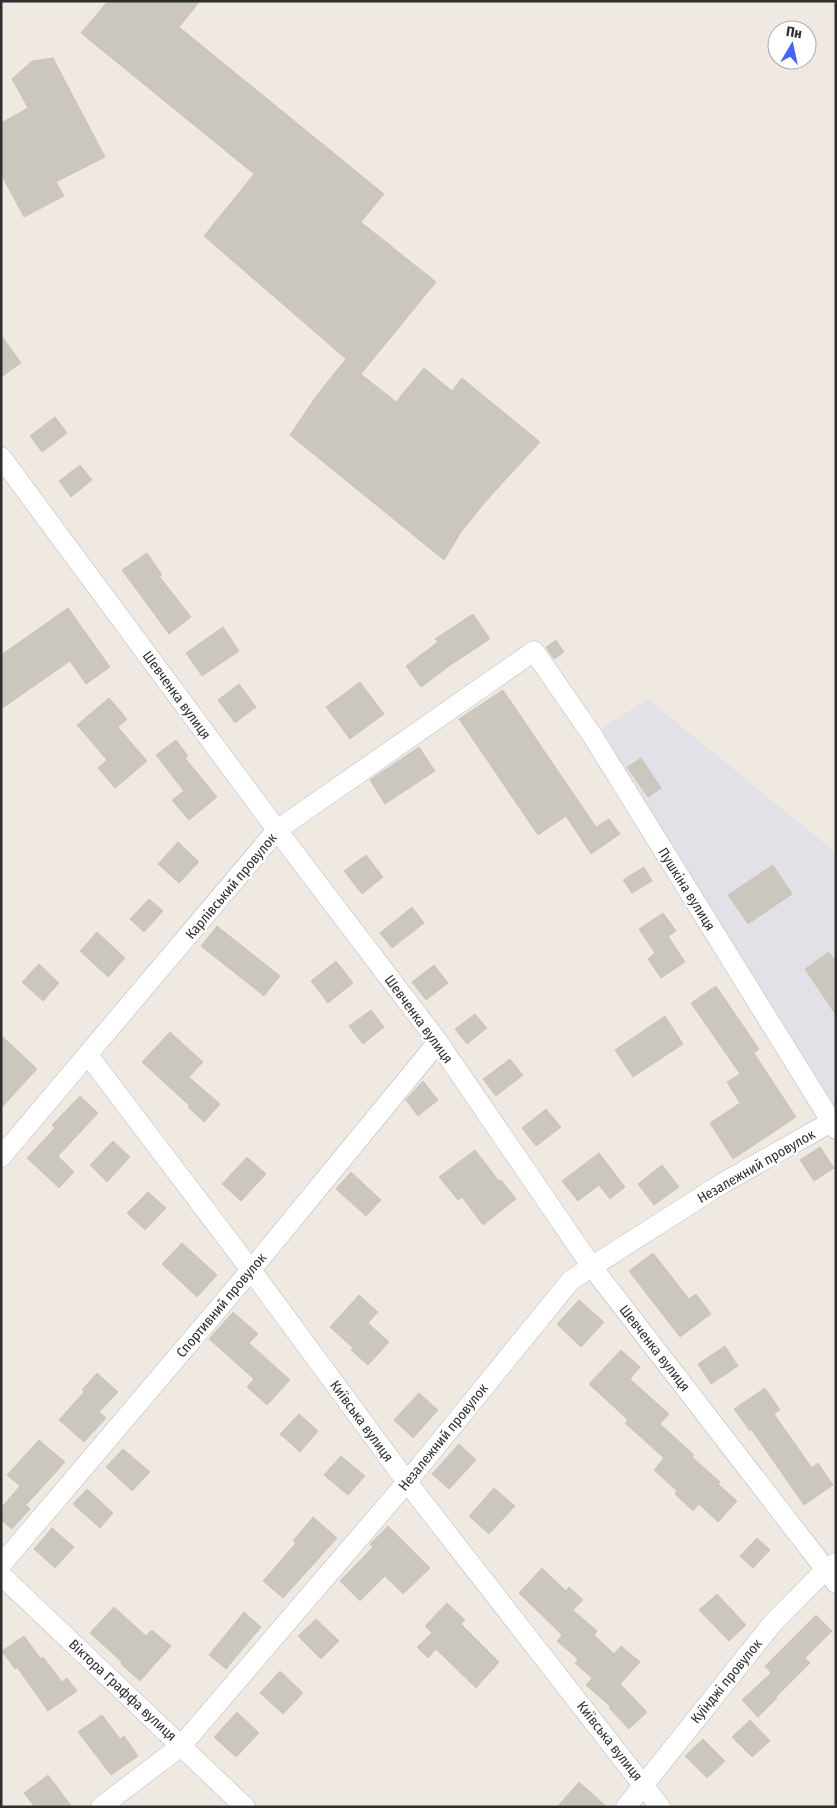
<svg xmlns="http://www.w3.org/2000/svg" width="837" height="1808" viewBox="0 0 837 1808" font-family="'Fira Sans Condensed',sans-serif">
<rect width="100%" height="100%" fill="#efe9e1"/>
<path fill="#e3e1e8" d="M 648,699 L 836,853 L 836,1119 L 592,735 Z"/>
<g fill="#cbc7bf" stroke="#cbc5ba">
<path d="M 108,1 L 200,1 L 179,27 L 384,194 L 361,222 L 436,282 L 361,374 L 396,402 L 424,368 L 452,391 L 462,378 L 540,442 L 486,501 L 461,532 L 444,560 L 290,435 L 317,395 L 346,359 L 204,236 L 254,174 L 81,33 Z"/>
<path d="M 53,58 L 105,157 L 56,182 L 64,196 L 24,217 L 1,174 L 1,123 L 28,108 L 12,79 L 32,61 Z"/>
<path d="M 1,335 L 21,363 L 1,377 Z"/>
<path d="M 55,417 L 67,433 L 42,452 L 30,436 Z"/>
<path d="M 80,465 L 92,480 L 71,497 L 59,481 Z"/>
<path d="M 147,553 L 162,575 L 159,576 L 191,617 L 169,634 L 122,570 Z"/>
<path d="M 68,608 L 110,667 L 86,684 L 70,661 L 1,709 L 1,655 Z"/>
<path d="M 473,614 L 490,639 L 452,664 L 421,687 L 406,666 L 438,642 L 435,639 Z"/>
<path d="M 223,627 L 239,651 L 202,676 L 186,653 Z"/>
<path d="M 556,640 L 564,652 L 554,659 L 546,647 Z"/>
<path d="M 360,682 L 384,714 L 350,739 L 326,707 Z"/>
<path d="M 239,684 L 256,707 L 235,723 L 218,700 Z"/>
<path d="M 503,690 L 596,827 L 609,819 L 620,834 L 591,854 L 566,816 L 538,835 L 459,719 Z"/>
<path d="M 109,698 L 127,719 L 118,727 L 147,761 L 115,788 L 98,768 L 107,760 L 77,725 Z"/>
<path d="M 176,740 L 188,756 L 185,758 L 217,797 L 189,820 L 172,800 L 184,791 L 156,755 Z"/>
<path d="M 419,747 L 435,771 L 385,804 L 370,780 Z"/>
<path d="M 641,758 L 661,788 L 648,797 L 627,767 Z"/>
<path d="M 178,842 L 199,862 L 179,883 L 158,864 Z"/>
<path d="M 366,855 L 383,877 L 362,894 L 344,871 Z"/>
<path d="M 773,865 L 792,894 L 748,924 L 728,895 Z"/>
<path d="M 644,867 L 652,881 L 632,893 L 623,880 Z"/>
<path d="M 149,899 L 163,911 L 144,932 L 130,919 Z"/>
<path d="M 412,907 L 424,923 L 392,948 L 380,933 Z"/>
<path d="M 663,913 L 676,931 L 668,936 L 685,962 L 661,978 L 648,959 L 655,953 L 639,929 Z"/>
<path d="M 217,926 L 280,976 L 264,996 L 201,946 Z"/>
<path d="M 97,932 L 125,958 L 108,977 L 80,951 Z"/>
<path d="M 829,952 L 836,962 L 836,1015 L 805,969 Z"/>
<path d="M 336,961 L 353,983 L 328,1003 L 311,981 Z"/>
<path d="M 39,964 L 59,983 L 43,1001 L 22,982 Z"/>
<path d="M 434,965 L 448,983 L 426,1000 L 412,982 Z"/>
<path d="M 716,986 L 759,1049 L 754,1053 L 796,1117 L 733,1159 L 710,1123 L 740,1103 L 727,1082 L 740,1074 L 691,1003 Z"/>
<path d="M 371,1010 L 384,1027 L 363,1044 L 349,1026 Z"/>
<path d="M 475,1014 L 487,1028 L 467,1044 L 455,1029 Z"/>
<path d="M 665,1016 L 683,1044 L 633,1077 L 615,1050 Z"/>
<path d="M 170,1032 L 203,1062 L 189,1077 L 220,1104 L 204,1122 L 188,1107 L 190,1106 L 142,1062 Z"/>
<path d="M 1,1035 L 37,1069 L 1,1108 Z"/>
<path d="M 510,1059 L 523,1075 L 496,1096 L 483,1079 Z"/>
<path d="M 423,1081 L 438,1100 L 418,1116 L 406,1100 Z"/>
<path d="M 80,1096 L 98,1113 L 58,1156 L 74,1172 L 59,1188 L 27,1158 L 55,1128 L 52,1125 Z"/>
<path d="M 546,1109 L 561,1127 L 536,1146 L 522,1128 Z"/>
<path d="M 113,1141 L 130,1157 L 107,1182 L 90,1165 Z"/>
<path d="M 820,1147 L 834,1168 L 814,1181 L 800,1160 Z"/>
<path d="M 475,1150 L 499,1181 L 501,1180 L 516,1199 L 483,1225 L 462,1197 L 458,1200 L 439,1177 Z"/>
<path d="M 599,1153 L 625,1187 L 610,1199 L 599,1185 L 578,1201 L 562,1181 Z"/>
<path d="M 247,1157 L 266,1174 L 241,1201 L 222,1184 Z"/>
<path d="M 662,1165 L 679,1187 L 654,1205 L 638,1184 Z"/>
<path d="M 351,1172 L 381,1200 L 366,1216 L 336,1189 Z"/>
<path d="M 148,1192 L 166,1208 L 145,1230 L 127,1213 Z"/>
<path d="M 182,1243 L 217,1275 L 197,1297 L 162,1264 Z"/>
<path d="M 653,1253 L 689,1299 L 696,1294 L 711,1314 L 680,1337 L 629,1271 Z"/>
<path d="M 359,1295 L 378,1312 L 368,1323 L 389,1342 L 368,1365 L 351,1350 L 353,1348 L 330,1327 Z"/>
<path d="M 579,1300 L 604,1322 L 581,1347 L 557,1324 Z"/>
<path d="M 233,1312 L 258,1334 L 249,1343 L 290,1380 L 267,1405 L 247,1387 L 254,1379 L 209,1339 Z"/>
<path d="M 725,1346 L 738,1366 L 711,1384 L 698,1364 Z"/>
<path d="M 621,1350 L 640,1367 L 630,1379 L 669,1414 L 660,1424 L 694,1455 L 692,1457 L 720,1482 L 718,1484 L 737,1501 L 718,1522 L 699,1504 L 693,1511 L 675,1494 L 677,1491 L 654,1470 L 664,1458 L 625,1423 L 628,1420 L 589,1384 Z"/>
<path d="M 97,1373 L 118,1392 L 99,1412 L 106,1418 L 84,1442 L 59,1420 L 84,1392 L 82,1390 Z"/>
<path d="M 765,1388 L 780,1410 L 774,1414 L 812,1468 L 818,1463 L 833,1485 L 804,1505 L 751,1429 L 750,1431 L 734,1409 Z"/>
<path d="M 419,1393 L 438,1410 L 413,1438 L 394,1420 Z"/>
<path d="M 299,1414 L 318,1431 L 300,1452 L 280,1434 Z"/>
<path d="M 39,1440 L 65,1462 L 26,1505 L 30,1509 L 12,1529 L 1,1520 L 1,1508 L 20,1486 L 7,1475 Z"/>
<path d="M 459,1444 L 476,1460 L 449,1489 L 432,1474 Z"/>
<path d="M 123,1449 L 150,1472 L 132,1491 L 106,1467 Z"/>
<path d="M 341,1456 L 365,1476 L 348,1495 L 324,1475 Z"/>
<path d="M 494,1488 L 515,1506 L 489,1534 L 469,1516 Z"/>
<path d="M 87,1489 L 113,1513 L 100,1528 L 73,1504 Z"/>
<path d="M 313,1517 L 337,1538 L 283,1598 L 263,1581 L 296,1543 L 293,1541 Z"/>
<path d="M 388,1526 L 430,1568 L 403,1594 L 385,1576 L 360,1601 L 340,1581 L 373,1547 L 370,1544 Z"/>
<path d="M 52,1528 L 74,1547 L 55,1568 L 34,1549 Z"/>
<path d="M 757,1538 L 770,1550 L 753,1568 L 740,1556 Z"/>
<path d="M 542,1568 L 566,1591 L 569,1587 L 583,1600 L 573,1610 L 597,1631 L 594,1635 L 614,1654 L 621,1646 L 640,1662 L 620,1684 L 647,1712 L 629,1729 L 609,1708 L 611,1707 L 586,1685 L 592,1678 L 575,1663 L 578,1659 L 557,1641 L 562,1635 L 519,1593 Z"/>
<path d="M 717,1594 L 746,1625 L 729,1641 L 699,1610 Z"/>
<path d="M 447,1603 L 465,1620 L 461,1624 L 499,1662 L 476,1688 L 436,1649 L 428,1658 L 417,1647 L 432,1633 L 425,1626 Z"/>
<path d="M 114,1607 L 146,1636 L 152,1630 L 171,1646 L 140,1681 L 121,1664 L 122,1662 L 90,1633 Z"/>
<path d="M 244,1612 L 261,1627 L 226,1669 L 209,1655 Z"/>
<path d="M 816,1615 L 832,1631 L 805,1658 L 810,1663 L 776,1697 L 777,1698 L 758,1717 L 742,1700 L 771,1673 L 765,1666 Z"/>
<path d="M 316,1619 L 339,1641 L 321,1659 L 298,1636 Z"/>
<path d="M 24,1636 L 41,1659 L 43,1657 L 62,1682 L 67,1678 L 77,1691 L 48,1711 L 17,1667 L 15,1669 L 2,1651 Z"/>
<path d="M 280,1671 L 303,1693 L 283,1714 L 260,1693 Z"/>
<path d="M 237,1712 L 259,1733 L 236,1757 L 214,1737 Z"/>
<path d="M 102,1715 L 120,1739 L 124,1736 L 138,1756 L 111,1775 L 78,1732 Z"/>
<path d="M 750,1720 L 770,1741 L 752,1757 L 732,1737 Z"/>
<path d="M 703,1739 L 725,1761 L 707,1778 L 685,1756 Z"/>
<path d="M 48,1775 L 72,1807 L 35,1807 L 24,1793 Z"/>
<path d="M 579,1782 L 607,1807 L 557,1807 Z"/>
</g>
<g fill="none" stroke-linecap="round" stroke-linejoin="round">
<defs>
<g id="street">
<path d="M 1,457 L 277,830 L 438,1042 L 592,1267 L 836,1583"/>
<path d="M 88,1055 L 251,1270 L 407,1482 L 660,1807"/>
<path d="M 1,1157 L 277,830 L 534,651 L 592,735 L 836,1129"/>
<path d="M 1,1565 L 251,1270 L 438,1042"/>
<path d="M 1,1575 L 245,1807"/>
<path d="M 101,1807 L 181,1746 L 407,1482 L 571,1280 L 723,1183 L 831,1122"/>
<path d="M 626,1807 L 772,1624 L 826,1569 L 836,1563"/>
</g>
</defs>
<use href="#street" stroke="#b4b7c1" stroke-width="21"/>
<use href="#street" stroke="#fff" stroke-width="20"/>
</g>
<g text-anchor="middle" stroke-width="4.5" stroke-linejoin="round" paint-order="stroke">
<g font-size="14" fill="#2e2e2e" stroke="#fff">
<text transform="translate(177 695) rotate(54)" y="5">Шевченка вулиця</text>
<text transform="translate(231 886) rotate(-50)" y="5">Карлівський провулок</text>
<text transform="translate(687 889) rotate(58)" y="5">Пушкіна вулиця</text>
<text transform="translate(419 1019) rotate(54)" y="5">Шевченка вулиця</text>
<text transform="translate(756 1166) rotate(-30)" y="5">Незалежний провулок</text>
<text transform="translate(221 1305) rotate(-50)" y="5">Спортивний провулок</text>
<text transform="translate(655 1348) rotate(52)" y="5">Шевченка вулиця</text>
<text transform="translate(362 1421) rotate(54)" y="5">Київська вулиця</text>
<text transform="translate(443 1437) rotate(-51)" y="5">Незалежний провулок</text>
<text transform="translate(726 1681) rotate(-51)" y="5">Куїнджі провулок</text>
<text transform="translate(123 1690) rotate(43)" y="5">Віктора Граффа вулиця</text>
<text transform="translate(610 1741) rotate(52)" y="5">Київська вулиця</text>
</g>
</g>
<rect width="837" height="1808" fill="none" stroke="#2e2e2e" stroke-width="5"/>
<g transform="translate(792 45) rotate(9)"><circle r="24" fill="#ffffff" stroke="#ababab"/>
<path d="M0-4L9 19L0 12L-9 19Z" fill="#4264fb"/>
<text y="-8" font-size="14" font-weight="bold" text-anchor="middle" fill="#2e2e2e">Пн</text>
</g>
</svg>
